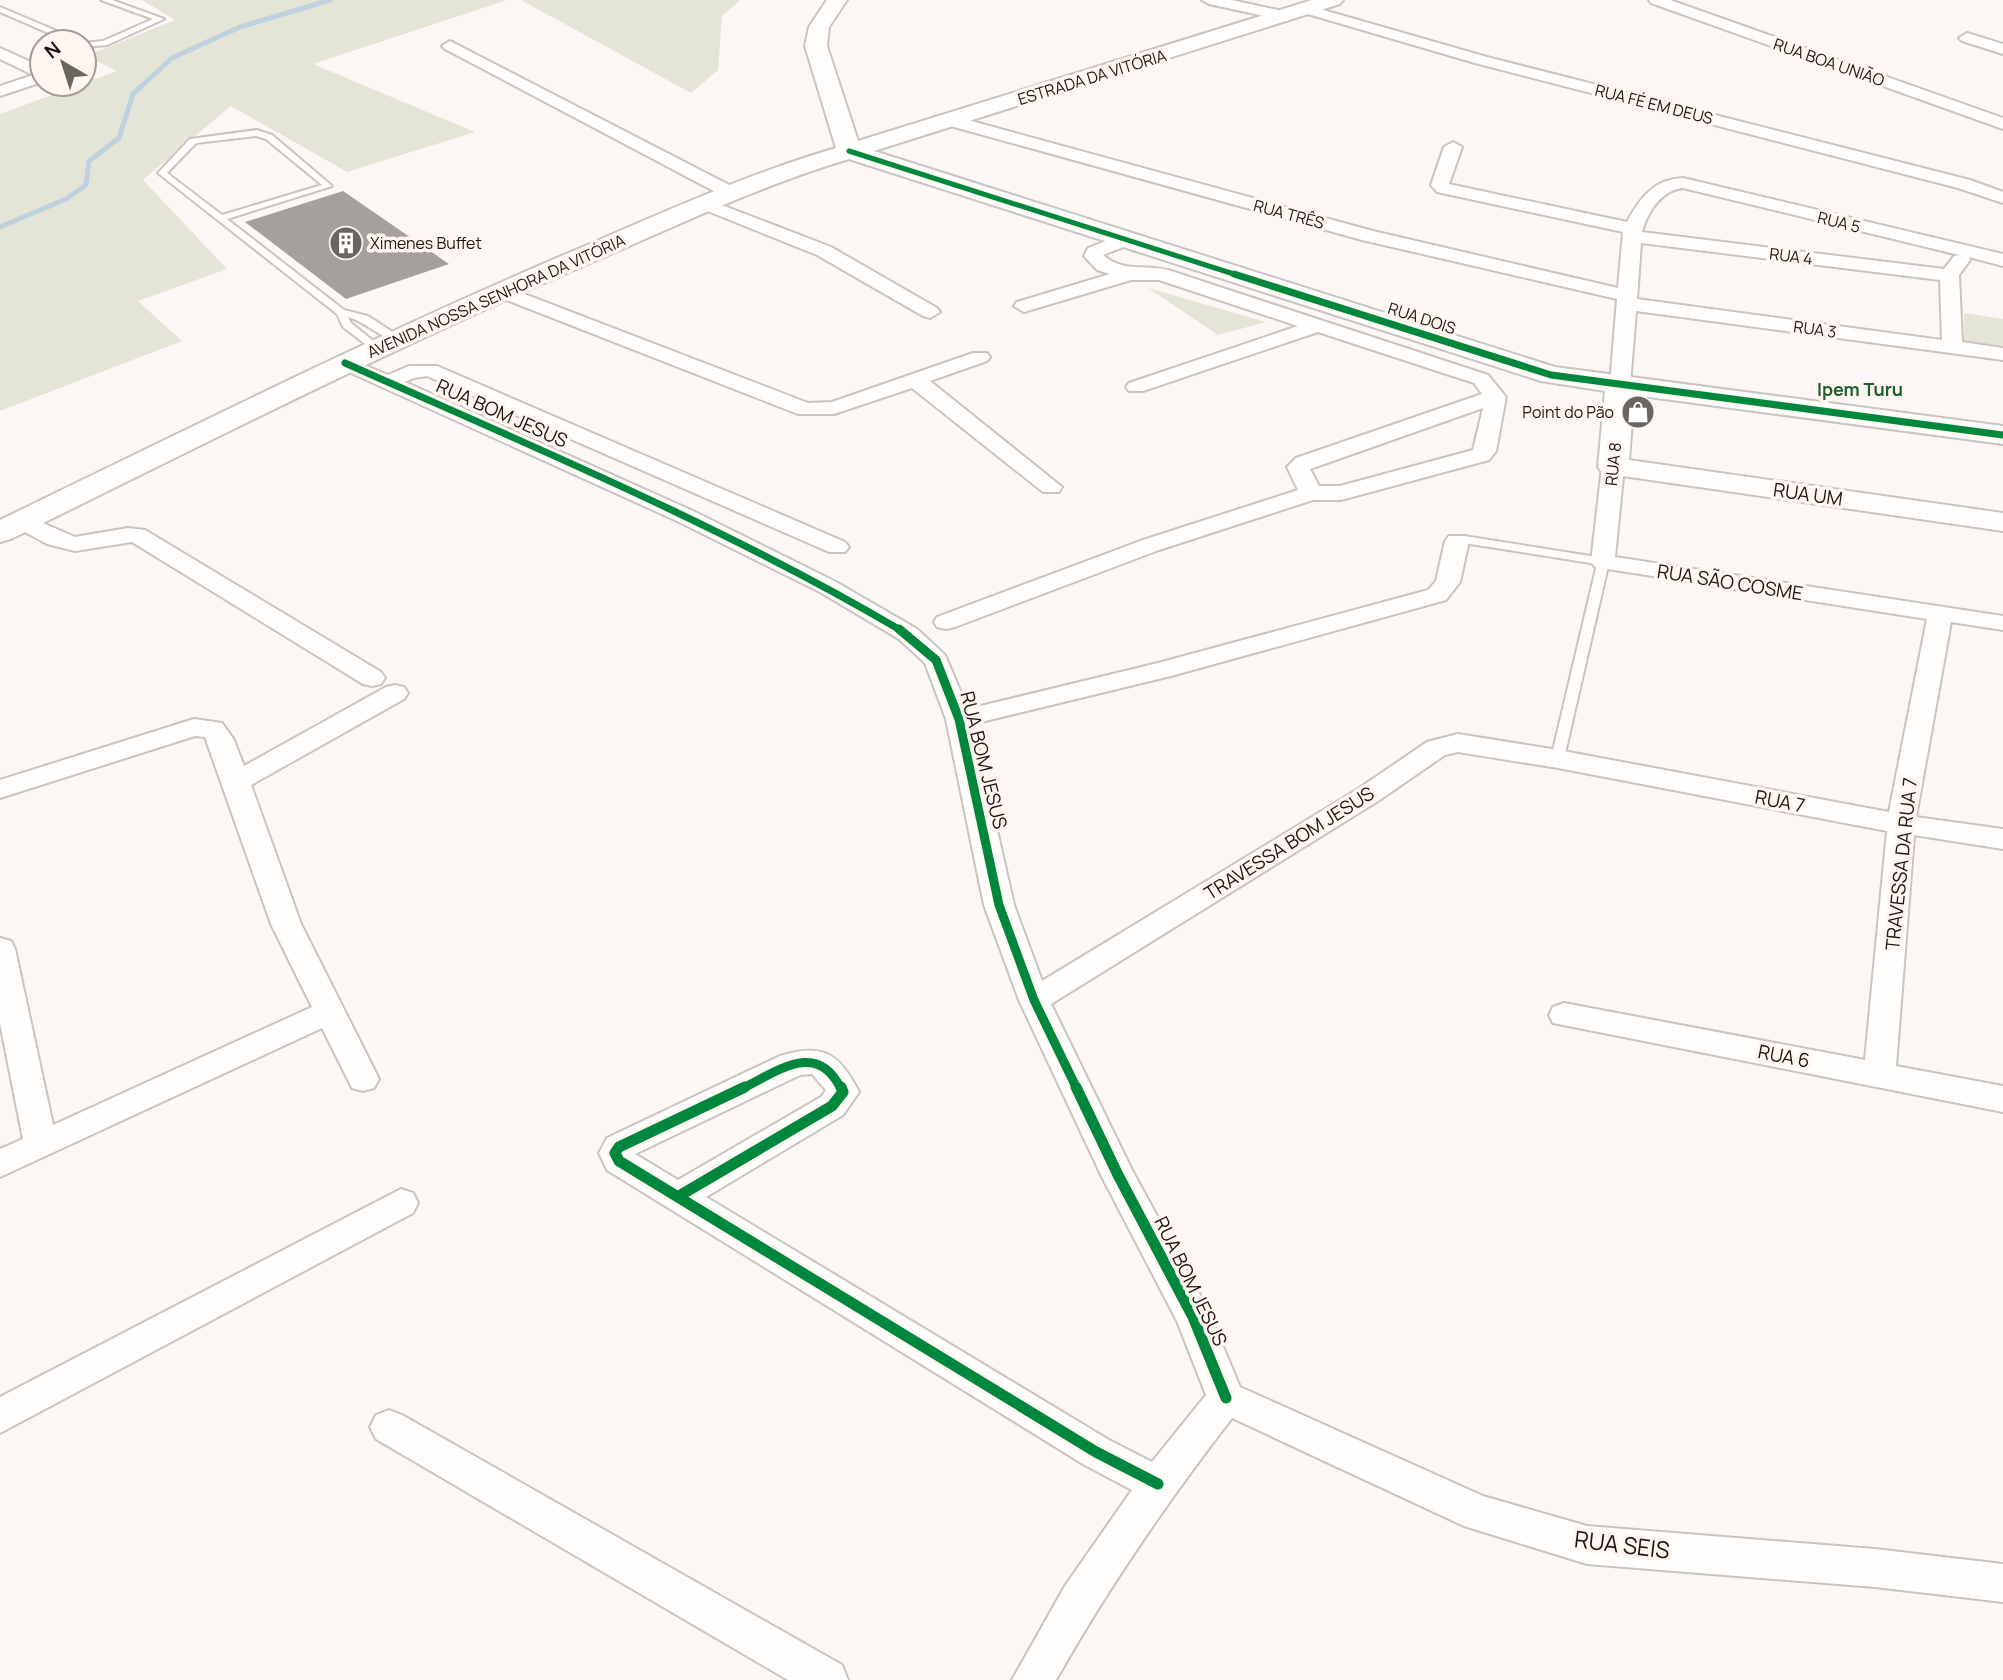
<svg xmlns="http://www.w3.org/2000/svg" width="2003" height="1680" viewBox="0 0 2003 1680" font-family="Manrope,sans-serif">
<rect width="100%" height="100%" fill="#fcf7f4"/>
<g fill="#e4e4d7">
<path d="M 142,0 L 507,0 L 313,64 L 475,132 L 347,172 L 231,106 L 143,180 L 227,269 L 138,301 L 182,341 L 0,411 L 0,114 L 117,71 L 86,56 L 175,20 Z"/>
<path d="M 521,0 L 740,0 L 722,16 L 718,70 L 691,93 Z"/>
<path d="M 1148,288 L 1266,322 L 1218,335 Z"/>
<path d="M 1964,313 L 2003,319 L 2003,349 L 1964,343 Z"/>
</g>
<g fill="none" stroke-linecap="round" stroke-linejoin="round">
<path stroke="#bed1df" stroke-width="5" d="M 0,227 L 66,199 L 86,185 L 89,161 L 119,138 L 133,94 L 172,58 L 240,27 L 330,0"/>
</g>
<path fill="#a6a09d" d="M 343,191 L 449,264 L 346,299 L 245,222 Z"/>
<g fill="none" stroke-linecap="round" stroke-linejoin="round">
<defs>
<g id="lane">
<path d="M 101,0 L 112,0 L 164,19 L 107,45 L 84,47 L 84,43 L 103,41 L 153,19 Z"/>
<path d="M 0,7 L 78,40 L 79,42 L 69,42 L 0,12 Z"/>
<path d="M 257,130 L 272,135 L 332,186 L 227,219 L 344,310 L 368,316 L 400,337 L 400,341 C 385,342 365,321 348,317 L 351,323 L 382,348 L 373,350 L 343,327 L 337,314 L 158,173 L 190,139 ZM 256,136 L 266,139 L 322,185 L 222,215 L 167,173 L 196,143 Z"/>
<path d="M 1464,536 L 1603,558 L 1609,562 L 1563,762 L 1553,762 L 1551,759 L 1597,564 L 1464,543 L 1457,544 L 1451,541 Z"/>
</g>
<g id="street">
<path d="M 1202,0 L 1231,0 L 1292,13 L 1295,16 L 1287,21 L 1209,4 Z"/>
<path d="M 1649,0 L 1670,0 L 2003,118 L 2003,129 L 1651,3 Z"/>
<path d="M 1306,5 L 1487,57 L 1970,180 L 2003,192 L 2003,203 L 1958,188 L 1475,63 L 1301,12 L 1299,9 Z"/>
<path d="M 1967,33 L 2003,44 L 2003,54 L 1962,41 L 1959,38 Z"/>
<path d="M 450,41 L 737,189 L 740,193 L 731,198 L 725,197 L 445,49 L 442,46 Z"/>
<path d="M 0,48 L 42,67 L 42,82 L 0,96 L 0,86 L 33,75 L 0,59 Z"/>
<path d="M 953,116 L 1373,231 L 1618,288 L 1623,232 L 1437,192 L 1431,185 L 1444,147 L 1453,142 L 1462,147 L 1449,184 L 1627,222 C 1640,198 1654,179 1683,178 L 2003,254 L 2003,266 L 1969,257 L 1970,260 L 1959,275 L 1962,342 L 2003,348 L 2003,360 L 1636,311 L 1630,385 L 1627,389 L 1613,389 L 1610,385 L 1617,299 L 1362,240 L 947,125 L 945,121 L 947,117 ZM 1683,188 L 1959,255 L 1954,256 L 1944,269 L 1642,232 C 1647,213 1661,190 1683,188 ZM 1641,243 L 1940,280 L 1942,340 L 1637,299 Z"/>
<path d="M 706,199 L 831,247 L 937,308 L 940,312 L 930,318 L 923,316 L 817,255 L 700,208 L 697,204 Z"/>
<path d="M 1129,232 L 1138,238 L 1136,242 L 1103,255 C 1123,273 1145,264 1168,270 L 1488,375 L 1506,397 L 1496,451 L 1489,460 L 1341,500 L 1313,500 L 1159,550 L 955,627 L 946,629 L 937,627 L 934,622 L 937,617 L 1143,540 L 1298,490 L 1287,467 L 1296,458 L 1482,394 L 1474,383 L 1318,332 L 1143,391 L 1129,391 L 1126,387 L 1129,383 L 1298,326 L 1159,280 L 1131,280 L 1024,312 L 1014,306 L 1017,302 L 1110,274 L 1097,270 L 1084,256 L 1088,248 ZM 1483,408 L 1473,450 L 1340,486 L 1319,486 L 1310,469 Z"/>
<path d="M 501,285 L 808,403 L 832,402 L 973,353 L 987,353 L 990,357 L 987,361 L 930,381 L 1062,487 L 1059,492 L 1043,492 L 912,388 L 834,414 L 798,414 L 494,295 L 491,291 Z"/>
<path d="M 345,357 L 388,375 L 409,366 L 437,366 L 845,542 L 849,547 L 845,552 L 829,552 L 427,376 L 414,378 L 405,382 L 693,511 L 836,582 L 917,629 L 945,655 L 968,709 L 1158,663 L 1428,590 L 1436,581 L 1445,541 L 1449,536 L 1465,536 L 1469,541 L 1460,582 L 1446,600 L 1171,676 L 973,724 L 1014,905 L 1042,981 L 1358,789 L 1427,742 L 1458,734 L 1558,750 L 1889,812 L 1927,619 L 1595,567 L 1591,562 L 1602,467 L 1605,462 L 1621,462 L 1624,467 L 1615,557 L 2003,616 L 2003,630 L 1951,622 L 1916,817 L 2003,829 L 2003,849 L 1914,835 L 1896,1066 L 2003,1086 L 2003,1112 L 1553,1023 L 1549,1015 L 1553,1007 L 1564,1003 L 1865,1060 L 1887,831 L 1558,768 L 1458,752 L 1445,755 L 1378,801 L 1051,1004 L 1132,1170 L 1206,1306 L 1240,1387 L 1483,1496 L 1587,1526 L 1875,1549 L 2003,1564 L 2003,1602 L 1875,1587 L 1587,1564 L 1464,1526 L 1232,1418 C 1167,1502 1108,1588 1056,1680 L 1012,1680 L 1065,1586 L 1132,1490 L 1083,1464 L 607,1170 L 599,1153 L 607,1138 L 780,1056 C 823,1043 839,1053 859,1092 L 843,1115 L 706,1197 L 1109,1440 L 1152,1462 L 1206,1395 L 1177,1321 L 1101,1175 L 1019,1000 L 984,905 L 946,719 L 925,663 L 899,639 L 820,592 L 677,521 L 338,367 L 335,363 L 338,359 ZM 812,1074 L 826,1090 L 821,1097 L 678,1180 L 635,1154 L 800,1075 Z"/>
<path d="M 22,514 L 75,537 L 128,528 L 145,530 L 381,672 L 385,678 L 381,684 L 372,686 L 363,684 L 132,542 L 75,551 L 47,544 L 14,526 L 11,521 L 14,516 Z"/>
<path d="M 395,685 L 404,687 L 408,693 L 404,699 L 251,785 L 301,924 L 379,1079 L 374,1088 L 363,1091 L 352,1088 L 322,1028 L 0,1177 L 0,1149 L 23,1139 L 0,1023 L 0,938 L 11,941 L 15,949 L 53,1125 L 312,1007 L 271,924 L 205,737 L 195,736 L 0,798 L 0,780 L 194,719 L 222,723 L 234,740 L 244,766 L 386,687 Z"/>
<path d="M 401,1189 L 413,1193 L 418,1203 L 413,1213 L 0,1433 L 0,1397 Z"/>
<path d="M 389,1410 L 402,1415 L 842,1665 L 848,1680 L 788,1680 L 376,1439 L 370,1427 L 376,1415 Z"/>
</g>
<path id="secondary" d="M 827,0 L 847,0 L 829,27 L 827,46 L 858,141 L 1312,0 L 1343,0 L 1340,4 L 874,151 L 1555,367 L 2003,426 L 2003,444 L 1634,395 L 1629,460 L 2003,513 L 2003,531 L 1602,473 L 1598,467 L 1605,391 L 1541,381 L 849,159 C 765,184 684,222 604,257 C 403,343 207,442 11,539 L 0,542 L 0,520 C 194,426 386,330 585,246 C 667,211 750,173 836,148 L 805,46 L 809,27 Z"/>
</defs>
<use href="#lane" stroke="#cac4c1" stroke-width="4"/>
<use href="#street" stroke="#cac4c1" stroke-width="4"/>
<use href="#secondary" stroke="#cac4c1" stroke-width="4"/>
<use href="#lane" fill="#fffefd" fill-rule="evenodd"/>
<use href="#street" fill="#fffefd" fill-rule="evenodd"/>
<use href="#secondary" fill="#fffefd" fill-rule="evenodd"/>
<defs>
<path id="cycleway-far3" d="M 849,151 L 1240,276"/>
<g id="cycleway-far2">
<path d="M 1234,274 L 1551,375 L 2003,435"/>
<path d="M 345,363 C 533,447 724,526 902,631"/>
</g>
<g id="cycleway-far1">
<path d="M 899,629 L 936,660 L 959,719 L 999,905 L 1034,1000 L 1077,1089"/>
<path d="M 741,1089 C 777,1072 817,1039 841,1089"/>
</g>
<g id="cycleway">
<path d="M 745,1087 L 619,1147 L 615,1153 L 619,1161 L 1096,1452 L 1158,1484"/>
<path d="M 1076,1087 L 1118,1175 L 1193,1317 L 1226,1398"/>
<path d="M 679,1196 L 832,1106 L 843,1092 L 841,1087"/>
</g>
</defs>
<use href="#cycleway-far3" stroke="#fff6f1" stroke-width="8"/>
<use href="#cycleway-far2" stroke="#fff6f1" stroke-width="10"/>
<use href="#cycleway-far1" stroke="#fff6f1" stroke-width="13"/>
<use href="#cycleway" stroke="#fff6f1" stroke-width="16"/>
<use href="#cycleway-far3" stroke="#00873e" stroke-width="5"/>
<use href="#cycleway-far2" stroke="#00873e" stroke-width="7"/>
<use href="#cycleway-far1" stroke="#00873e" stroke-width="9"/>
<use href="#cycleway" stroke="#00873e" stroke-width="11"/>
</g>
<defs>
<symbol id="building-disc" viewBox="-11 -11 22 22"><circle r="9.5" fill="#6b6560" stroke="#fff6f1"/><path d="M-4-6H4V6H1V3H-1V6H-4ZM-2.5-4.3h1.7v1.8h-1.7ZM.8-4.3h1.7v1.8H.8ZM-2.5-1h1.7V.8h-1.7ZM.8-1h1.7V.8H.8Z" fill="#fff"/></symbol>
<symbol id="shop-disc" viewBox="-11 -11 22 22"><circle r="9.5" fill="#6b6560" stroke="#fff6f1"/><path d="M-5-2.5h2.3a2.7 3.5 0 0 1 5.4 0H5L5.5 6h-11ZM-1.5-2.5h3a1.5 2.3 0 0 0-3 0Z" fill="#fff"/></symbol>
</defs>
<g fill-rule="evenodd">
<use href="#building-disc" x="327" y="224" width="38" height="38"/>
<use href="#shop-disc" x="1619" y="393" width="38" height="38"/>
</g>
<g text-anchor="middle" stroke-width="7" stroke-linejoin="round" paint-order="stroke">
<g font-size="16" fill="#1d1611" stroke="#fff6f1">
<text transform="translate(1829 62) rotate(19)" y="6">RUA BOA UNIÃO</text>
<text transform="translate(1092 77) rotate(-17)" y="6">ESTRADA DA VITÓRIA</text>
<text transform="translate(1654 104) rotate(14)" y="6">RUA FÉ EM DEUS</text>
<text transform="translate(1289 214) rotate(15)" y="6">RUA TRÊS</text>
<text transform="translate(1839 222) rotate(14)" y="6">RUA 5</text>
<text transform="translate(1791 256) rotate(7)" y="6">RUA 4</text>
<text transform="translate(496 296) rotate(-24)" y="6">AVENIDA NOSSA SENHORA DA VITÓRIA</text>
<text transform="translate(1422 318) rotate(18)" y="6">RUA DOIS</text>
<text transform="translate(1815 329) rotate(8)" y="6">RUA 3</text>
<text transform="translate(1613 464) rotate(-84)" y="6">RUA 8</text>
</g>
<g font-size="16" fill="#1d1611" stroke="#fff6f1" text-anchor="start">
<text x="370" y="249">Ximenes Buffet</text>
<text x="1614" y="418" text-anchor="end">Point do Pão</text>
</g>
<g font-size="18" font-weight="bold" fill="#1d5e2f" stroke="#fff6f1">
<text x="1860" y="396">Ipem Turu</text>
</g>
<g font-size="19" fill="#1d1611" stroke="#fff6f1">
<text transform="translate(502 413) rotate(24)" y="7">RUA BOM JESUS</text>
<text transform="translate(1808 494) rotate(8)" y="7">RUA UM</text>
<text transform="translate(1730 582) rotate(9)" y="7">RUA SÃO COSME</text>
<text transform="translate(984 760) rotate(76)" y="7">RUA BOM JESUS</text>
<text transform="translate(1780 801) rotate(11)" y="7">RUA 7</text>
<text transform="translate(1289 843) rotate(-32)" y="7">TRAVESSA BOM JESUS</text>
<text transform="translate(1901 864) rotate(-84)" y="7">TRAVESSA DA RUA 7</text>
<text transform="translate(1784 1056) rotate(11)" y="7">RUA 6</text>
<text transform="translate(1191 1281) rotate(64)" y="7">RUA BOM JESUS</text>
</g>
<g font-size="23" fill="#1d1611" stroke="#fff6f1">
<text transform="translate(1622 1545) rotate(7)" y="8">RUA SEIS</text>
</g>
</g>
<g transform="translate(63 63) rotate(321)"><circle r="33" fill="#fff6f1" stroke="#a59c97" stroke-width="2"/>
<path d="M0-5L12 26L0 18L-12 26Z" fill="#6b6560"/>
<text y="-10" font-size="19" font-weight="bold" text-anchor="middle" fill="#1d1611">N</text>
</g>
</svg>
